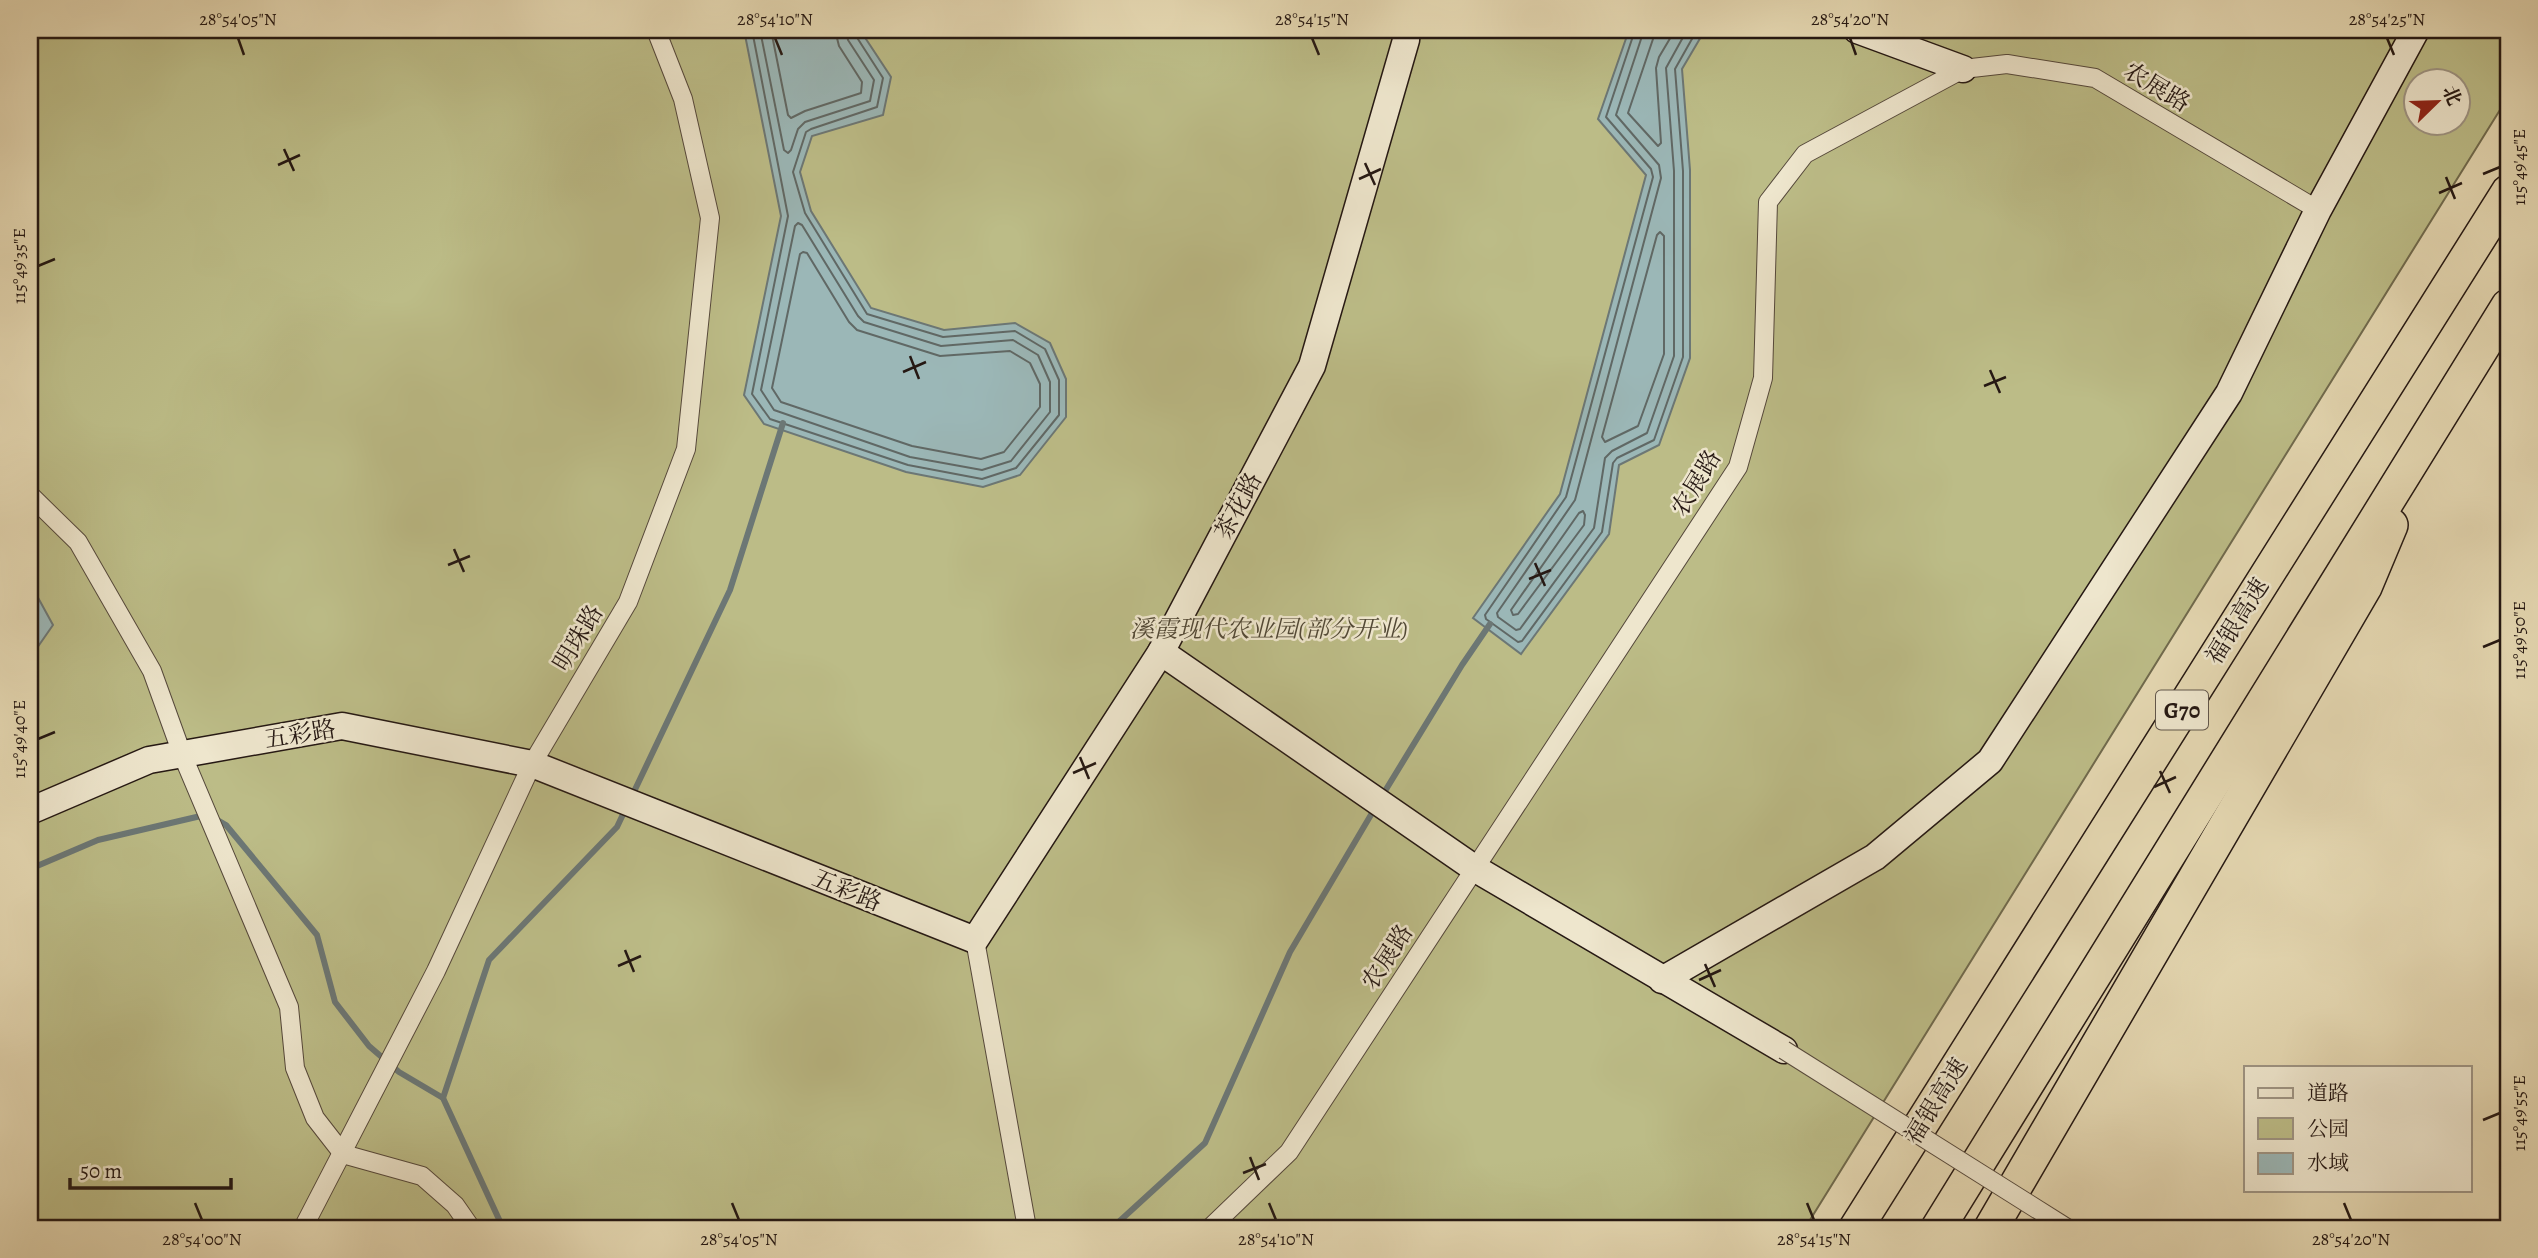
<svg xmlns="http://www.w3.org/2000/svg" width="2538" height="1258" viewBox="0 0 2538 1258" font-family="Alegreya,'Noto Serif SC',serif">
<rect width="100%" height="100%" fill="#e5d8b2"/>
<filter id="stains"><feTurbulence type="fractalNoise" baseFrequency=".00286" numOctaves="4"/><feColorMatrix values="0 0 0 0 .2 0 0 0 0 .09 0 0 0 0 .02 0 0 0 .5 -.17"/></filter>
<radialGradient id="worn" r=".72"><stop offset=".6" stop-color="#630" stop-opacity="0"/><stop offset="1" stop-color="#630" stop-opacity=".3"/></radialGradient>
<path fill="#bcbc87" stroke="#706a4d" stroke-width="2" fill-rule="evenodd" d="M 30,30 L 2508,30 L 2508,97 L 1805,1228 L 30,1228 ZM 2416,80 L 2458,80 L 2458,122 L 2416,122 Z"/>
<g fill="#9bb7b7" stroke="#6c7775" stroke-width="2">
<path d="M 744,30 L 860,30 L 891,77 L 883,115 L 812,136 L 800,172 L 811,211 L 871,308 L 944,330 L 1015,323 L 1050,343 L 1066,379 L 1066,417 L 1020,475 L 983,487 L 906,472 L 764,424 L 744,395 L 781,216 Z"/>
<path d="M 1629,30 L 1705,30 L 1682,69 L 1690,170 L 1690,358 L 1659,445 L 1619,465 L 1609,534 L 1521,654 L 1473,618 L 1560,494 L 1646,175 L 1598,119 Z"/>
<path d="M 30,583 L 53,625 L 30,658 Z"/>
</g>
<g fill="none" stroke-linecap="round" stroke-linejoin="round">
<g stroke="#606865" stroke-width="2">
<path d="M 752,30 L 788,216 L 752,394 L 770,419 L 908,465 L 982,479 L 1016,468 L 1059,415 L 1059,380 L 1045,349 L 1015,331 L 943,337 L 867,314 L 805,213 L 793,172 L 806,132 L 811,129 L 877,107 L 883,78 L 856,36 L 855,30"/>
<path d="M 760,30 L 784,150 L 788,153 L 791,150 L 798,129 L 805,122 L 870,101 L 874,80 L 848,40 L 846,30"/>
<path d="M 771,30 L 788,115 L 791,118 L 805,111 L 861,93 L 862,82 L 839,46 L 835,30"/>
<path d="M 1635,30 L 1606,117 L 1651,169 L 1653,177 L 1566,497 L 1485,615 L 1486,619 L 1518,642 L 1522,641 L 1602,532 L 1613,463 L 1617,458 L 1654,440 L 1683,357 L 1683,171 L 1675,69 L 1697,30"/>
<path d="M 1644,30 L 1616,115 L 1659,165 L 1661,178 L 1575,500 L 1497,613 L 1498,617 L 1516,630 L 1520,629 L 1594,528 L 1605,458 L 1612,451 L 1647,433 L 1674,356 L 1674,171 L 1666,68 L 1687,30"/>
<path d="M 1654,30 L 1653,39 L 1628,113 L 1658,146 L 1661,143 L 1656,68 L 1659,57 L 1675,30"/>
<path d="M 798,223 L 802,225 L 858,316 L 864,322 L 941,346 L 1013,340 L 1038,355 L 1050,382 L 1050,412 L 1011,461 L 982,470 L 910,457 L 774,410 L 761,390 L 795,226 Z"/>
<path d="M 1660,232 L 1664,236 L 1664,354 L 1638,426 L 1605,442 L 1602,437 L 1657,235 Z"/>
<path d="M 803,252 L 807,253 L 849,322 L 857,330 L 940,356 L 1010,351 L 1030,363 L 1040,384 L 1040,407 L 1004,452 L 981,459 L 912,446 L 781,402 L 772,388 L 800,254 Z"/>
<path d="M 1583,511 L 1585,515 L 1584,525 L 1518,614 L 1513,615 L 1511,610 L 1579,513 Z"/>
</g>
<g stroke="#6c7775" stroke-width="6">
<path d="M 1382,796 L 1462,665 L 1490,624"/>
<path d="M 631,798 L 730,590 L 783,423"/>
<path d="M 214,818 L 226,825 L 317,935 L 335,1002 L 369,1046 L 399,1072 L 443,1098 L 503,1228"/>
<path d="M 30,869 L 98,840 L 205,815"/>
<path d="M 443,1098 L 489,960 L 617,827 L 626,808"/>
<path d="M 1112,1228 L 1205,1143 L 1290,952 L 1375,808"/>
</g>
<defs>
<g id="street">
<path d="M 30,495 L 78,542 L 152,671 L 182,754 L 289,1007 L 295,1068 L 315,1118 L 343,1154 L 422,1176 L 455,1205 L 471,1228"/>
<path d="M 975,940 L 1027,1228"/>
<path d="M 303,1228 L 436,971 L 532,764 L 628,602 L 686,449 L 710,218 L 683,99 L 656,30"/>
<path d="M 1210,1228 L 1289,1152 L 1738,467 L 1763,378 L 1768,202 L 1805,154 L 1963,69 L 2007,64 L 2095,78 L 2318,210"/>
</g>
<g id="secondary">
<path d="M 1857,30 L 1963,69"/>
<path d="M 1161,652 L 1474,868 L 1784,1050"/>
<path d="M 30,811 L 149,760 L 342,726 L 532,764 L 975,940 L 1161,652 L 1312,366 L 1406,40 L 1407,30"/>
<path d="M 1662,980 L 1875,857 L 1990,761 L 2229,393 L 2318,210 L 2416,30"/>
</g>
<g id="highway">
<path d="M 1856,1228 L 2508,192"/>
<path d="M 1938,1228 L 2508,306"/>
<path d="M 1991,1228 L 2365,587 L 2391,525"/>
</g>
</defs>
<use href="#street" stroke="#55483b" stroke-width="20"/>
<use href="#secondary" stroke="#251813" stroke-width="29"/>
<use href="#highway" stroke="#251813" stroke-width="36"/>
<use href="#street" stroke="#eee6cd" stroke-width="18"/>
<use href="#secondary" stroke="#eee6cd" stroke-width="26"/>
<use href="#highway" stroke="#e5d8b2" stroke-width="33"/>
<defs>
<path id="street-bridge" d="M 1784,1050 L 2067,1228"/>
</defs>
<use href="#street-bridge" stroke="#55483b" stroke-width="20" stroke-linecap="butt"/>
<use href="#street-bridge" stroke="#eee6cd" stroke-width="18"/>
</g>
<path fill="none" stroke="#251813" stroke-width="2.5" d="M 238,38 L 244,55M 775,38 L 782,55M 1312,38 L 1319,55M 1850,38 L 1856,55M 2387,38 L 2394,55M 284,149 L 294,171M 1365,163 L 1375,185M 278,165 L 300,155M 2483,174 L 2500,167M 2446,177 L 2455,199M 1359,179 L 1381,169M 2439,193 L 2462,183M 38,266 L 55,259M 910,356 L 919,379M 1990,370 L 2000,393M 903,372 L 926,362M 1984,386 L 2006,377M 454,549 L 464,572M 1535,563 L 1545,586M 448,565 L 470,556M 1529,579 L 1551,570M 2483,647 L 2500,640M 38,739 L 55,732M 1080,757 L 1089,779M 2160,771 L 2170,793M 1073,773 L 1096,763M 2154,787 L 2176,777M 625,950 L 634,972M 1705,964 L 1715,987M 618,966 L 641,956M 1699,980 L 1721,970M 2483,1120 L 2500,1113M 1250,1157 L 1259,1180M 1243,1173 L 1266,1164M 195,1203 L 202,1220M 732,1203 L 739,1220M 1269,1203 L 1276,1220M 1807,1203 L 1814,1220M 2344,1203 L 2351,1220"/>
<g text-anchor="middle" stroke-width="5" stroke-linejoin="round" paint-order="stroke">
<rect fill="#eee6cd" stroke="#61564b" stroke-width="2" x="2156" y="690.5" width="52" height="39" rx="5"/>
<g font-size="23" font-weight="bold" fill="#251813">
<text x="2182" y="718">G70</text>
</g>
<g font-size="24" fill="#251813" stroke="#eee6cd">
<text transform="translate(2157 87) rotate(31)" y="8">农展路</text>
<text transform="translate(1696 483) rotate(-59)" y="8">农展路</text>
<text transform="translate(1238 506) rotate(-62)" y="8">茶花路</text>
<text transform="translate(2237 621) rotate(-58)" y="8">福银高速</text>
<text transform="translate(578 638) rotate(-59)" y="8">明珠路</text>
<text transform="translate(300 734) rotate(-9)" y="8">五彩路</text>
<text transform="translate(847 890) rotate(22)" y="8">五彩路</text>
<text transform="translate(1387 957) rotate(-57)" y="8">农展路</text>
<text transform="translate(1936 1101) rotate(-58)" y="8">福银高速</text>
</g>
<g font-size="24" font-style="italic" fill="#524936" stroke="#eee6cd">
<text x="1269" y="637">溪霞现代农业园(部分开业)</text>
</g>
</g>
<rect width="2538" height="1258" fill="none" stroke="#e5d8b2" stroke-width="77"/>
<rect x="2244" y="1066" width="228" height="126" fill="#eee6cd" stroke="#9e9483" stroke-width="2"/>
<rect x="2258" y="1088" width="35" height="10" fill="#eee6cd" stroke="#9e9483" stroke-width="2"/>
<text x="2307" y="1100" font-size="21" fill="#251813">道路</text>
<rect x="2258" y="1118" width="35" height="21" fill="#bcbc87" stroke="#9e9483" stroke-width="2"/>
<text x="2307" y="1136" font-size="21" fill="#251813">公园</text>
<rect x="2258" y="1153" width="35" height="21" fill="#9bb7b7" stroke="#9e9483" stroke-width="2"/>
<text x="2307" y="1170" font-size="21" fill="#251813">水域</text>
<g transform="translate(2437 102) rotate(67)"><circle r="33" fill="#eee6cd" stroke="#9e9483" stroke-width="2"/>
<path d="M0-5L12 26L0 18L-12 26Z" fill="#8f2418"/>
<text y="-10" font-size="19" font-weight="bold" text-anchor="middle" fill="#251813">北</text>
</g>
<path d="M70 1178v10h161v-10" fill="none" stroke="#251813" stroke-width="3.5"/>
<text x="80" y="1178" font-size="21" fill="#251813" stroke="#eee6cd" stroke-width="5" paint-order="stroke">50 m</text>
<rect x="38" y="38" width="2462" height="1182" fill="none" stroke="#251813" stroke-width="2.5"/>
<g font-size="18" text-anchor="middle" fill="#251813">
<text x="238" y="25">28°54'05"N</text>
<text x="775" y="25">28°54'10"N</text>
<text x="1312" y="25">28°54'15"N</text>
<text x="1850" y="25">28°54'20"N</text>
<text x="2387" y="25">28°54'25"N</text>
<text transform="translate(2519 167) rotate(-90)" y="6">115°49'45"E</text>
<text transform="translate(19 266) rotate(-90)" y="6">115°49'35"E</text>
<text transform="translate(2519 640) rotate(-90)" y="6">115°49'50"E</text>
<text transform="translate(19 739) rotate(-90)" y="6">115°49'40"E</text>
<text transform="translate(2519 1113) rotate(-90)" y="6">115°49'55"E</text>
<text x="202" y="1245">28°54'00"N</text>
<text x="739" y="1245">28°54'05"N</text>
<text x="1276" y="1245">28°54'10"N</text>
<text x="1814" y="1245">28°54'15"N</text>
<text x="2351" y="1245">28°54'20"N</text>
</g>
<rect width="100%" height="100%" filter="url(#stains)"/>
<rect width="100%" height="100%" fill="url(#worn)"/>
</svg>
